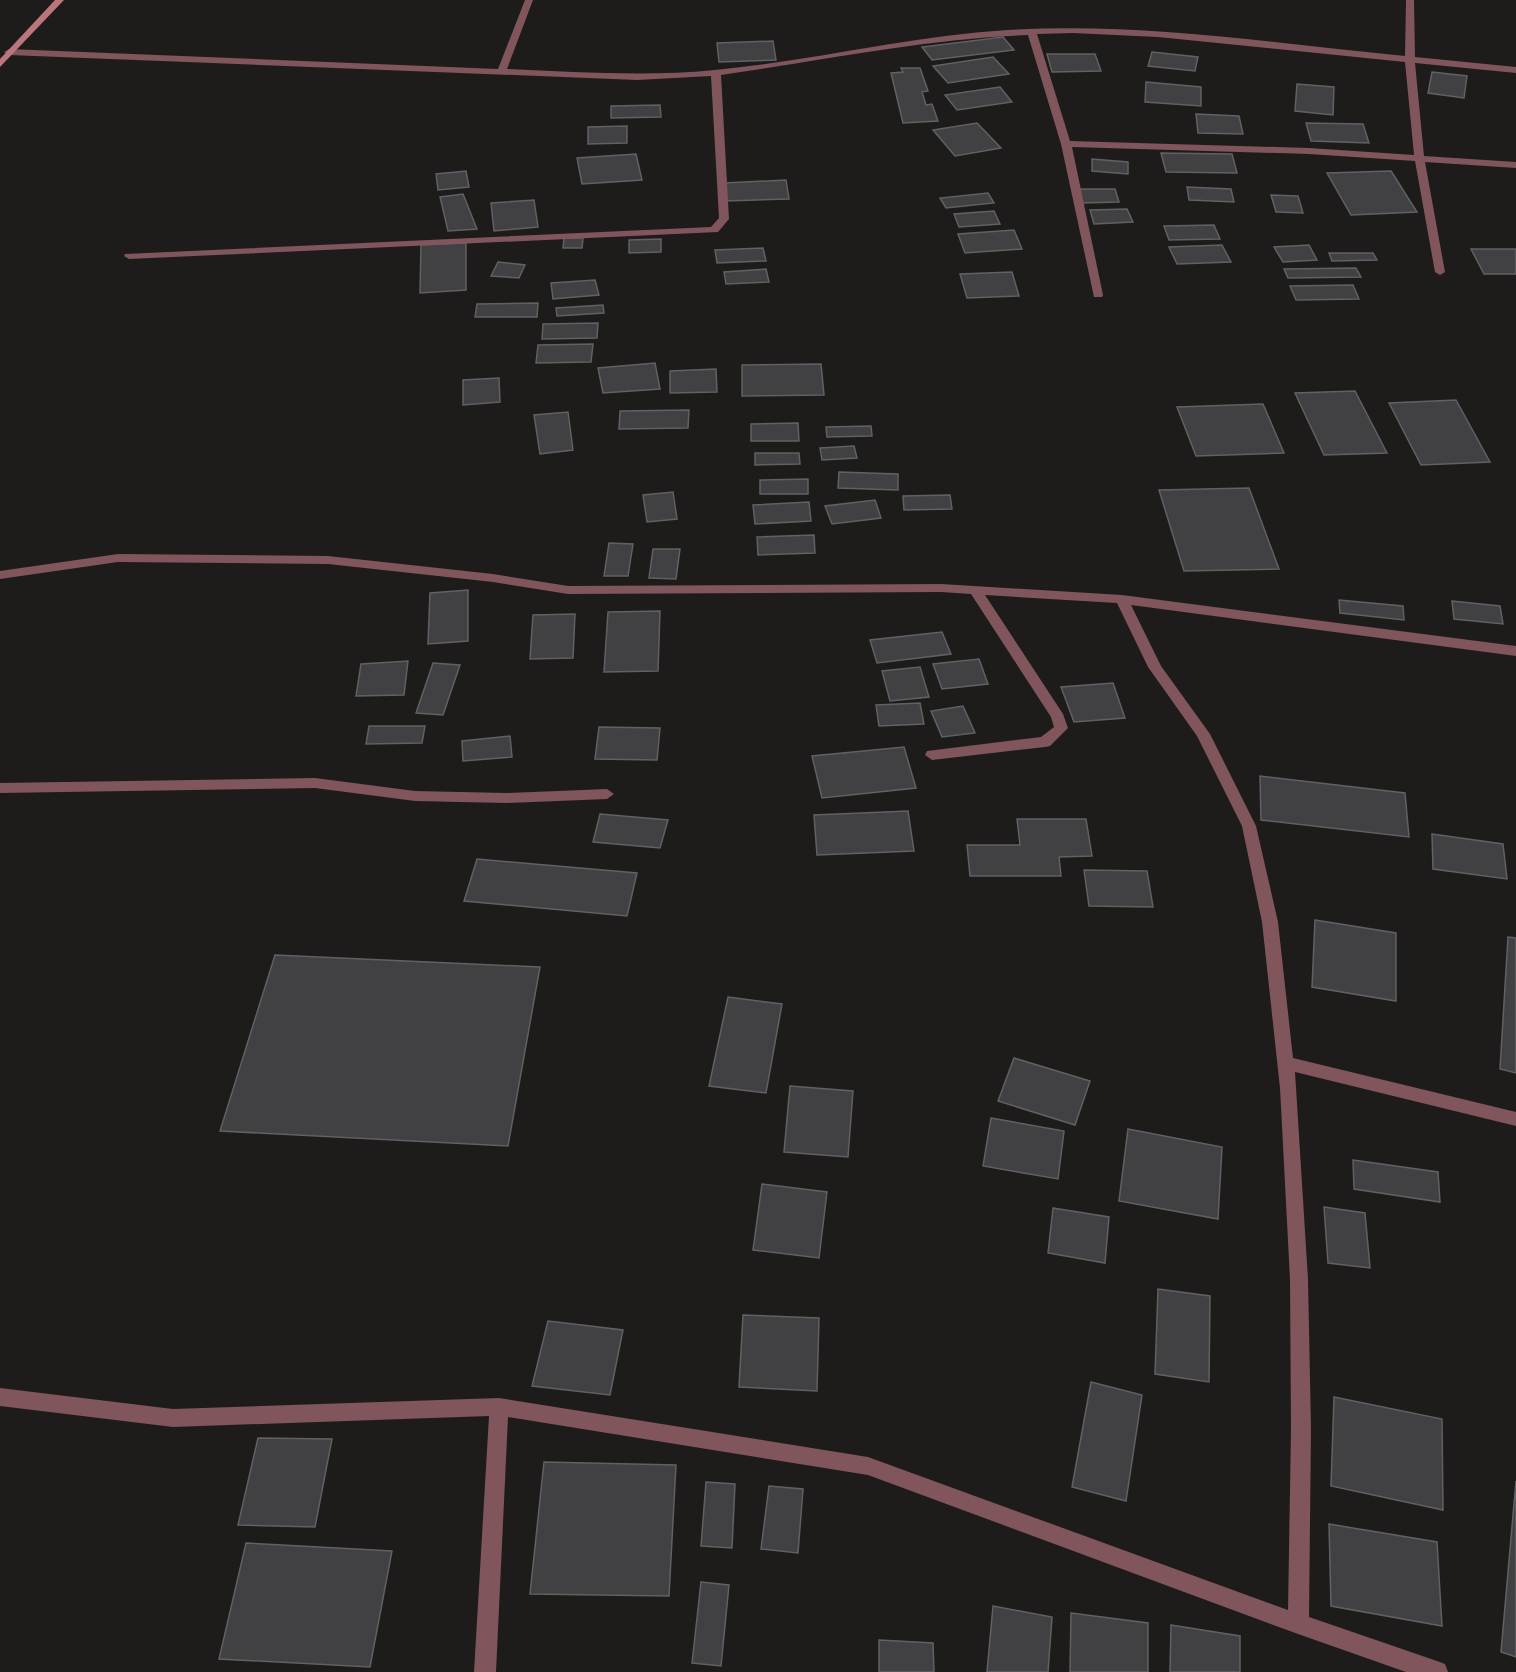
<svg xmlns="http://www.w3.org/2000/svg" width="1516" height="1672" viewBox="0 0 1516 1672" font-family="Overpass,sans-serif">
<rect width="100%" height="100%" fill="#1d1c1a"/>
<g fill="#414143" stroke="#616063" stroke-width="1.5">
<path d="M 1003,37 L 1014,50 L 932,60 L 922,47 Z"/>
<path d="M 773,41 L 776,60 L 719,62 L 717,43 Z"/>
<path d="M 1152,52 L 1198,57 L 1195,71 L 1148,66 Z"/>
<path d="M 1047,54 L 1095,54 L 1101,71 L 1052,72 Z"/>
<path d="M 993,57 L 1009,74 L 948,83 L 933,66 Z"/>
<path d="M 901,68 L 920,68 L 928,91 L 922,92 L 926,105 L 932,104 L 938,121 L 903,123 L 891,73 L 903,72 Z"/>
<path d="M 1432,72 L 1467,76 L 1464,98 L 1428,93 Z"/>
<path d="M 1146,82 L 1201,87 L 1201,106 L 1145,102 Z"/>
<path d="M 1297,84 L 1334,87 L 1333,115 L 1295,111 Z"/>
<path d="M 1000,87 L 1012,102 L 957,110 L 945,95 Z"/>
<path d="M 660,105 L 661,117 L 611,118 L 611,106 Z"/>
<path d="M 1196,114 L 1239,116 L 1243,134 L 1198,133 Z"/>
<path d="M 977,123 L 1001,148 L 955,156 L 933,130 Z"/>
<path d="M 1306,123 L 1363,124 L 1369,143 L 1311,141 Z"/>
<path d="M 627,126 L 627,143 L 588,144 L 588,127 Z"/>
<path d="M 1161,153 L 1232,154 L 1237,173 L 1166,172 Z"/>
<path d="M 636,154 L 642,180 L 582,184 L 577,158 Z"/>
<path d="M 1092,159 L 1128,162 L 1128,174 L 1092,171 Z"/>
<path d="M 466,171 L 469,187 L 438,190 L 436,174 Z"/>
<path d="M 1391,171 L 1417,212 L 1351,215 L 1327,173 Z"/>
<path d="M 786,180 L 789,199 L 726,201 L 724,183 Z"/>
<path d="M 1187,187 L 1231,189 L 1234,202 L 1189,200 Z"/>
<path d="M 1078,189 L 1115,189 L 1119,202 L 1081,203 Z"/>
<path d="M 988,193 L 994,203 L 946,208 L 940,198 Z"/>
<path d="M 463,194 L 477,229 L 448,231 L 440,197 Z"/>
<path d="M 1271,195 L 1298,196 L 1303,213 L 1276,212 Z"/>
<path d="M 534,200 L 538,227 L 494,231 L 491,203 Z"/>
<path d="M 1127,209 L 1133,222 L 1094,224 L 1090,210 Z"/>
<path d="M 994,211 L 1000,224 L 959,227 L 954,214 Z"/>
<path d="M 1214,225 L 1220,239 L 1169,240 L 1164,226 Z"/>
<path d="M 1014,230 L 1022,249 L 965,253 L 958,234 Z"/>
<path d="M 564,238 L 583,238 L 582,248 L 563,248 Z"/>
<path d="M 661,239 L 661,252 L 629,253 L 629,240 Z"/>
<path d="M 466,243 L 466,290 L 420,293 L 421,245 Z"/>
<path d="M 1222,245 L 1231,262 L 1177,264 L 1169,247 Z"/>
<path d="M 1309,245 L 1317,260 L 1283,262 L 1274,247 Z"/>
<path d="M 763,248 L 766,261 L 717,263 L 715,250 Z"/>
<path d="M 1471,249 L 1516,249 L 1516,274 L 1484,274 Z"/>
<path d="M 1329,253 L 1373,253 L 1377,260 L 1332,261 Z"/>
<path d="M 498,262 L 525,265 L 519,278 L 491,276 Z"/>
<path d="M 1356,268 L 1361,277 L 1288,278 L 1284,269 Z"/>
<path d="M 766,269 L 769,282 L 726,284 L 724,272 Z"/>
<path d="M 1012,272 L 1019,296 L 967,298 L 960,274 Z"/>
<path d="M 595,280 L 599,295 L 553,299 L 551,283 Z"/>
<path d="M 1353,285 L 1359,299 L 1296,300 L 1290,286 Z"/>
<path d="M 538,303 L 537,317 L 475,317 L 477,304 Z"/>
<path d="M 603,305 L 604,313 L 557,316 L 556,308 Z"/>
<path d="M 598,323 L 597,338 L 542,339 L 543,324 Z"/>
<path d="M 593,344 L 591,362 L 536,363 L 538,345 Z"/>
<path d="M 655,363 L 660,389 L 603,393 L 598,368 Z"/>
<path d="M 821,364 L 824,395 L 742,396 L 742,365 Z"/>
<path d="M 716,369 L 717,392 L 670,393 L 670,371 Z"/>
<path d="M 499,378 L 500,402 L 463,405 L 463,380 Z"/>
<path d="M 1355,391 L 1387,453 L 1324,455 L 1295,393 Z"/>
<path d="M 1456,400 L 1490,462 L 1421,465 L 1389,403 Z"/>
<path d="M 1263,404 L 1284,453 L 1196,456 L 1177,407 Z"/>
<path d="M 689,410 L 688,428 L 619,429 L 620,411 Z"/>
<path d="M 568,412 L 573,450 L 540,454 L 534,415 Z"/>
<path d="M 798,423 L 799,441 L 751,441 L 751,424 Z"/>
<path d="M 871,426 L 872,436 L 827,437 L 826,427 Z"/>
<path d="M 854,446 L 857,458 L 822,460 L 820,448 Z"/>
<path d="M 755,453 L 799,453 L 800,464 L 755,465 Z"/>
<path d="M 839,472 L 898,474 L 898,490 L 838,488 Z"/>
<path d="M 808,479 L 808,494 L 760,494 L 760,480 Z"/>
<path d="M 1249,488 L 1279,569 L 1184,571 L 1159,490 Z"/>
<path d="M 673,492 L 677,519 L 647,522 L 643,495 Z"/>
<path d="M 950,495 L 952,509 L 904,510 L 903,496 Z"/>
<path d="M 875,500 L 881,518 L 832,524 L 825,506 Z"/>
<path d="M 809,502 L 811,521 L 755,524 L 753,505 Z"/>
<path d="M 814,535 L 815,553 L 758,555 L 757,537 Z"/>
<path d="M 609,543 L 633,544 L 628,576 L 604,576 Z"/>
<path d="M 653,549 L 680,549 L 676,579 L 649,578 Z"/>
<path d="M 468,590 L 468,641 L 428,644 L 430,593 Z"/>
<path d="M 1339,600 L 1403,606 L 1404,620 L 1340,613 Z"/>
<path d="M 1452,601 L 1500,606 L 1503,624 L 1454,619 Z"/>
<path d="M 660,611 L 658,671 L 604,672 L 608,612 Z"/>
<path d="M 575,614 L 573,658 L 530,659 L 533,615 Z"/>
<path d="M 942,632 L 951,654 L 877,663 L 870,640 Z"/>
<path d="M 979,659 L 988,684 L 942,689 L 933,664 Z"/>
<path d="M 408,661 L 404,695 L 356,696 L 361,664 Z"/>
<path d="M 433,663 L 460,665 L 443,715 L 416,713 Z"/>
<path d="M 920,667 L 929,697 L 890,701 L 882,671 Z"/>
<path d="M 1113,683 L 1125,718 L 1074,722 L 1061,687 Z"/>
<path d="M 920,703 L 924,724 L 879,726 L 876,705 Z"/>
<path d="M 963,706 L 975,733 L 942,737 L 931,711 Z"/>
<path d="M 369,726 L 425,726 L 422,743 L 366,744 Z"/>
<path d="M 599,727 L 660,728 L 657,760 L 595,759 Z"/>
<path d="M 510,736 L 512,757 L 463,761 L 462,741 Z"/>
<path d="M 904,747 L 916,788 L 822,798 L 812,756 Z"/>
<path d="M 1260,776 L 1405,793 L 1409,837 L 1261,820 Z"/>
<path d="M 908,811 L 914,851 L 817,855 L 814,815 Z"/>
<path d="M 600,814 L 668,820 L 660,848 L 593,842 Z"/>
<path d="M 1017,819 L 1086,819 L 1092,856 L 1059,857 L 1061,876 L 970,876 L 967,845 L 1020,845 Z"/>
<path d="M 1432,834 L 1503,844 L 1507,879 L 1433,869 Z"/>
<path d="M 477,859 L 637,873 L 627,916 L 464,901 Z"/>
<path d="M 1084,870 L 1147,871 L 1153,907 L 1089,906 Z"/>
<path d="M 1315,920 L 1396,933 L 1396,1001 L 1312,987 Z"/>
<path d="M 1508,937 L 1516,938 L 1516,1073 L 1500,1069 Z"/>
<path d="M 275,955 L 540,967 L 508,1146 L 220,1131 Z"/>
<path d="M 728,997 L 782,1004 L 766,1093 L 709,1086 Z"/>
<path d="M 1014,1058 L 1090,1081 L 1075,1125 L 998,1101 Z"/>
<path d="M 790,1086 L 853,1091 L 848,1157 L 784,1152 Z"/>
<path d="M 991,1118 L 1064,1131 L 1058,1179 L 983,1166 Z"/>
<path d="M 1128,1129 L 1222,1147 L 1218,1219 L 1119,1201 Z"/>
<path d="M 1353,1160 L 1438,1172 L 1440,1202 L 1354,1189 Z"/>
<path d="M 762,1184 L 827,1192 L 819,1258 L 753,1250 Z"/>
<path d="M 1324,1207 L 1365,1213 L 1370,1268 L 1328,1263 Z"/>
<path d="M 1053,1208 L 1109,1217 L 1105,1263 L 1048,1253 Z"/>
<path d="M 1158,1289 L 1210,1296 L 1209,1382 L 1155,1374 Z"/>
<path d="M 743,1315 L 819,1318 L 817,1391 L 739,1387 Z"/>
<path d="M 548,1321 L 623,1330 L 610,1395 L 532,1386 Z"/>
<path d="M 1091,1382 L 1142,1395 L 1126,1501 L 1072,1487 Z"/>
<path d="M 1334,1397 L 1442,1419 L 1443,1510 L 1331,1486 Z"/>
<path d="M 258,1438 L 332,1439 L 315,1527 L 238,1525 Z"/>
<path d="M 544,1462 L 676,1465 L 669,1596 L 530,1594 Z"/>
<path d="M 1516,1481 L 1516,1657 L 1501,1652 Z"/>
<path d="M 706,1482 L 735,1484 L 732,1548 L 701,1546 Z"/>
<path d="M 769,1486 L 803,1489 L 798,1553 L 761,1549 Z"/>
<path d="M 1329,1524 L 1437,1542 L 1442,1626 L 1331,1606 Z"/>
<path d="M 246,1543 L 392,1551 L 370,1667 L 219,1659 Z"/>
<path d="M 701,1582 L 729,1585 L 721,1666 L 692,1663 Z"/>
<path d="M 993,1606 L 1052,1617 L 1048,1672 L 987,1672 Z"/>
<path d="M 1071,1613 L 1148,1623 L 1148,1672 L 1070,1672 Z"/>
<path d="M 1171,1625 L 1240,1636 L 1240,1672 L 1170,1672 Z"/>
<path d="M 879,1640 L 933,1643 L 934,1672 L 879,1672 Z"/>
</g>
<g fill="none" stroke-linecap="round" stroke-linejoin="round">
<g fill="#80555b" fill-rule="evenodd">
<path d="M 525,0 L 533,0 L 507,69 C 576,72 646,77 715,70 C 813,61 909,36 1007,30 C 1140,22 1273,43 1405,56 L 1406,0 L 1414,0 L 1415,57 L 1516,67 L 1516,73 L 1415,63 L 1424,156 L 1516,162 L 1516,168 L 1425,162 L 1445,272 L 1440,275 L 1435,272 L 1415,161 L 1309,154 L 1072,147 L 1103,295 L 1102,297 L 1094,297 L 1061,144 L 1028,35 C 925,39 823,60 721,75 L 729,219 L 718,232 L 129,259 L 124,256 L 125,254 L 711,227 L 719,218 L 711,76 L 637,80 L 9,55 L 4,52 L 9,49 L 498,69 ZM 1073,33 L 1158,37 L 1405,62 L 1414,155 L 1309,148 L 1070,141 L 1037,34 Z"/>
<path d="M 118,554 L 328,556 L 493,574 L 568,586 L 941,584 L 1122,595 L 1516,646 L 1516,656 L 1131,605 L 1161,666 L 1210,734 L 1256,826 L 1278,922 L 1293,1058 L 1516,1112 L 1516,1126 L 1295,1072 L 1308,1279 L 1311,1429 L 1309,1617 L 1437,1661 L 1445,1664 L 1448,1672 L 1406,1672 L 1298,1634 L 868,1475 L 508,1417 L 496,1672 L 474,1672 L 489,1416 L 173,1427 L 0,1406 L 0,1388 L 173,1409 L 499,1398 L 868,1457 L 1288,1610 L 1291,1429 L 1290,1279 L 1280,1088 L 1262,922 L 1242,826 L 1197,736 L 1148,667 L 1117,603 L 985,595 L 1063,714 L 1068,728 L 1050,746 L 1045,747 L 932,760 L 925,755 L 927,751 L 1041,737 L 1054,727 L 1051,717 L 971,594 L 941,592 L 568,594 L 493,582 L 328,564 L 118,562 L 0,579 L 0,571 Z"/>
<path d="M 315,778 L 415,791 L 506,793 L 607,789 L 614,794 L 607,799 L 506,803 L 415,801 L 315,788 L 0,793 L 0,783 Z"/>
</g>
<path fill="#ba757f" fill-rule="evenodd" d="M 55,0 L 64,0 L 0,67 L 0,59 Z"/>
</g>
</svg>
